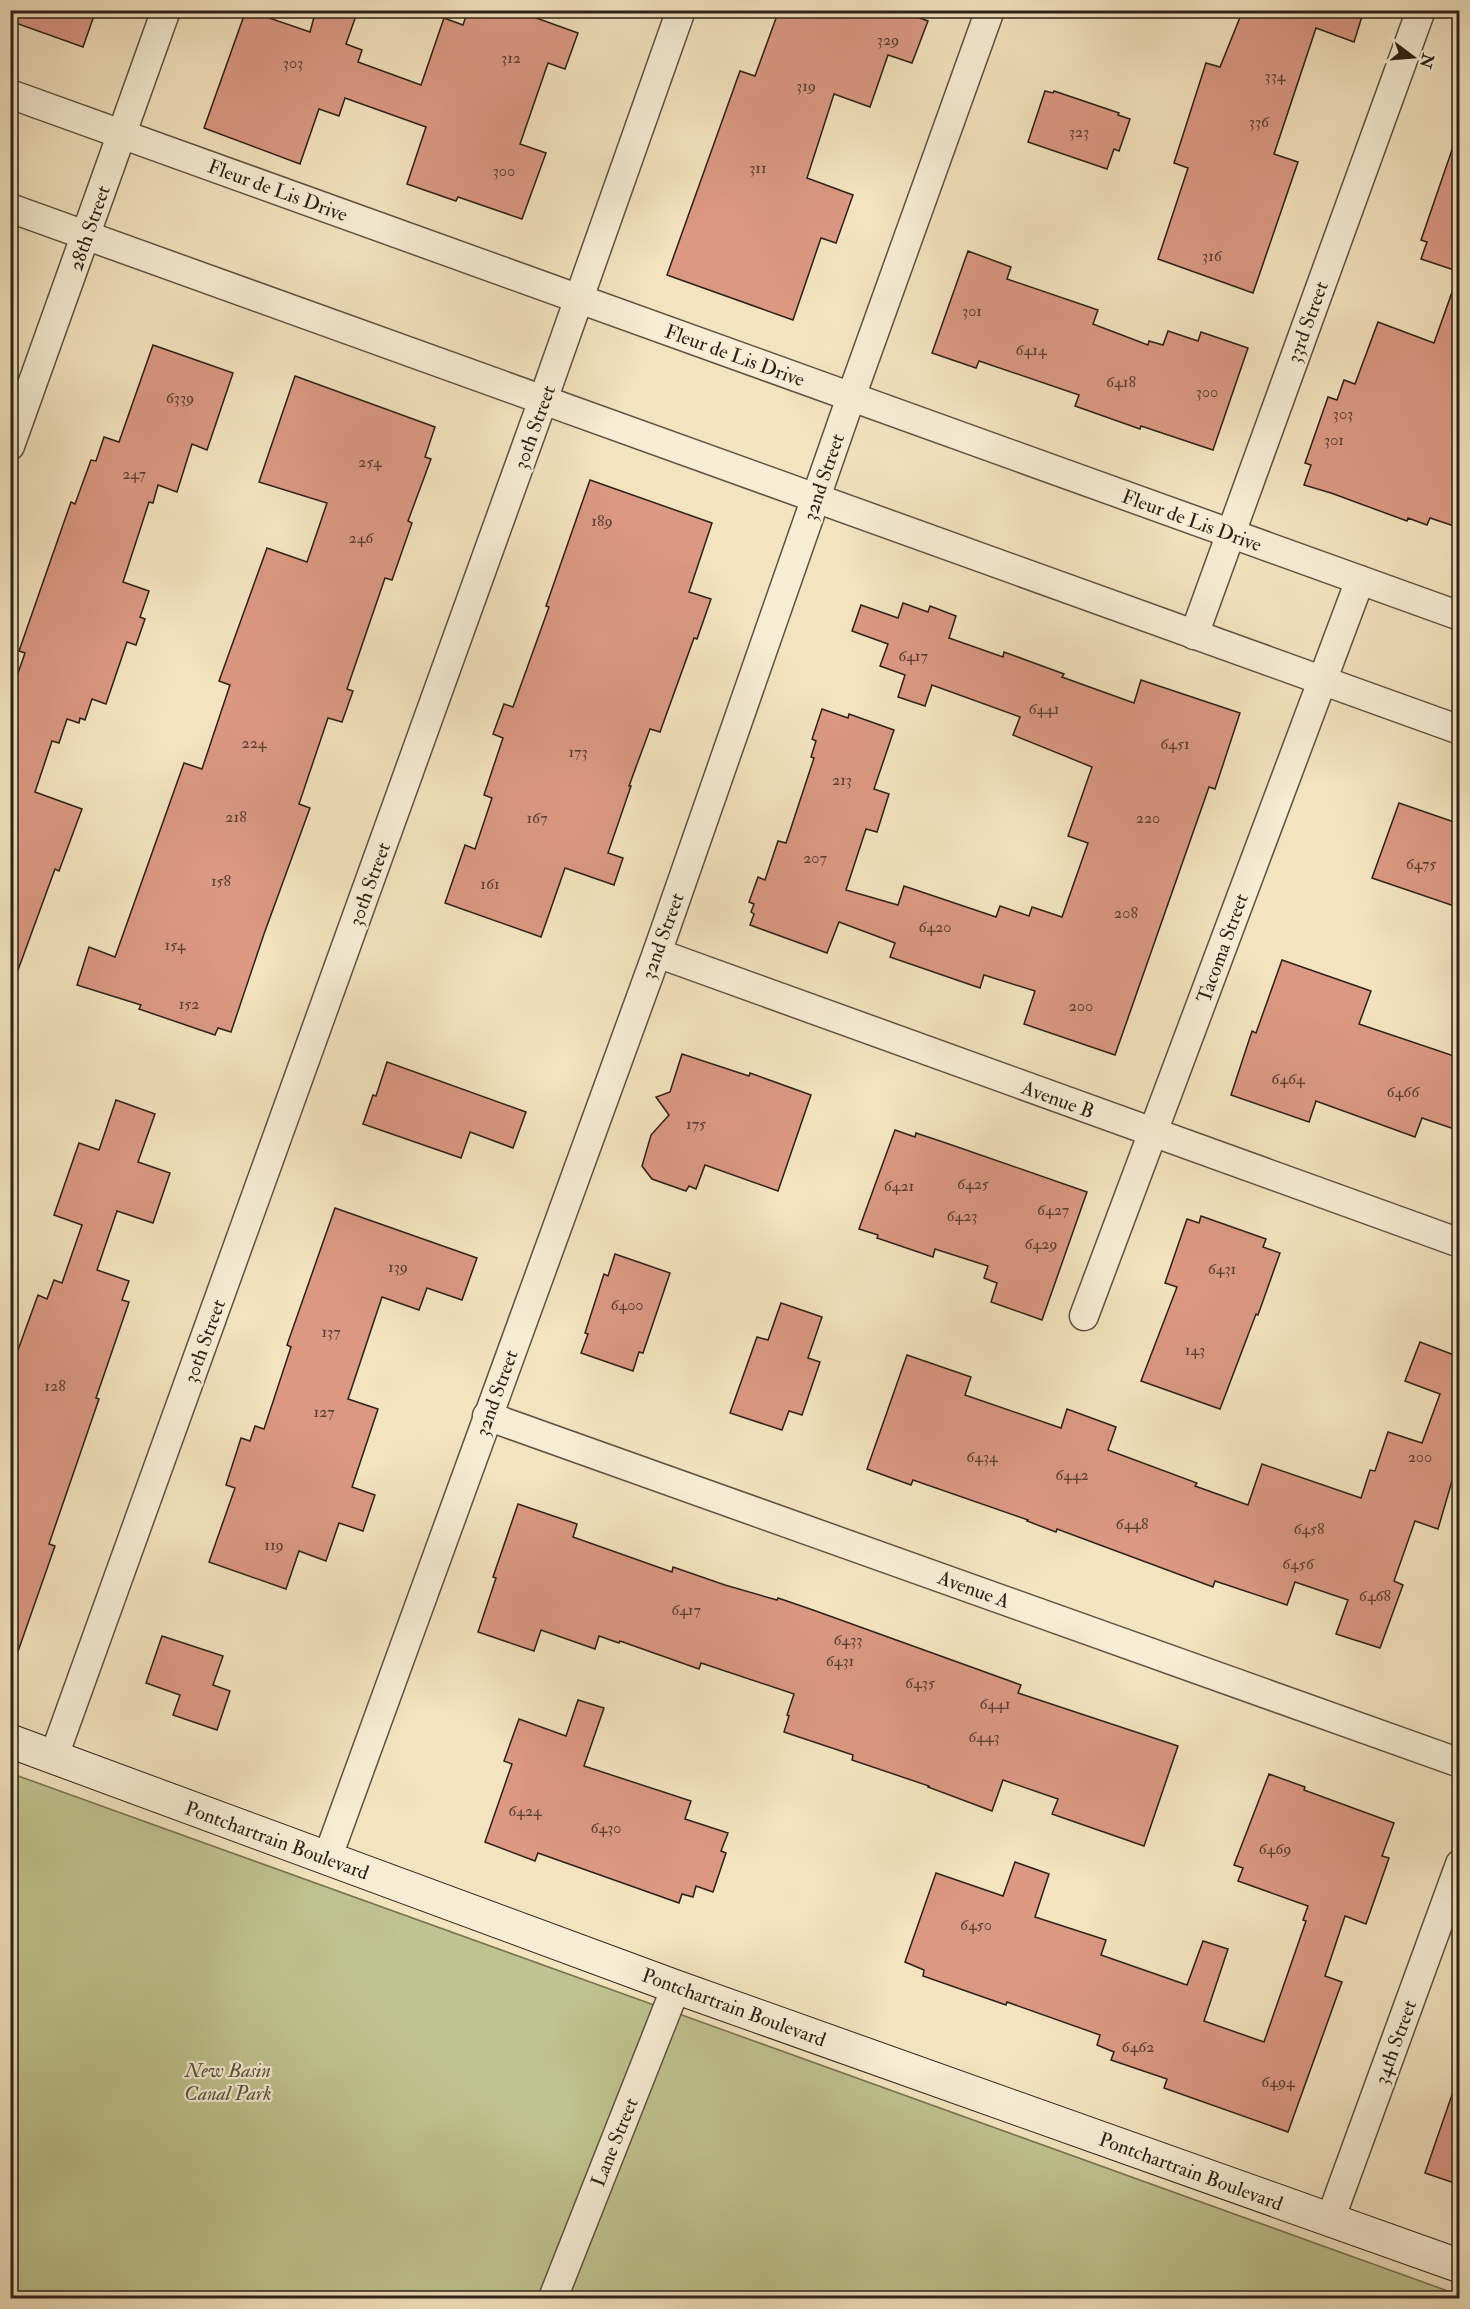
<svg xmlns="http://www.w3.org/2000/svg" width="1470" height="2309" viewBox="0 0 1470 2309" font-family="'IM FELL Double Pica',serif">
<rect width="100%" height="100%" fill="#f3e3bf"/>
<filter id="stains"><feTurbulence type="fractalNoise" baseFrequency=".00333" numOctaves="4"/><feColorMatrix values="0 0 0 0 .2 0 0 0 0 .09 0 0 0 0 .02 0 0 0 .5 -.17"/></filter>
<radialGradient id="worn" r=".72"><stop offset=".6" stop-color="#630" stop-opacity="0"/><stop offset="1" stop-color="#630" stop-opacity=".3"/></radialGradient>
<path fill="#bfc38f" stroke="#767253" stroke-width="1.5" d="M 10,1773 L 1459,2295 L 1459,2298 L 11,2298 Z"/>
<g fill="#db9883" stroke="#2d2117" stroke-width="1.5">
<path d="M 10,10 L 96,10 L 83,47 L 10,21 Z"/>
<path d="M 246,10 L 310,32 L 316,10 L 358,10 L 346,44 L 362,50 L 358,62 L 421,85 L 444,18 L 463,25 L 468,10 L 514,10 L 578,33 L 565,69 L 548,63 L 520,144 L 546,153 L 522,219 L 458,197 L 456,201 L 407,184 L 426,127 L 345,98 L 339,116 L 319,109 L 300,164 L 204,128 Z"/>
<path d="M 779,10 L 898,10 L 928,21 L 912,63 L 888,55 L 870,107 L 834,94 L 807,178 L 853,195 L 836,243 L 821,238 L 793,320 L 667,275 L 740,71 L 755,76 Z"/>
<path d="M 1243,10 L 1364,10 L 1354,42 L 1316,28 L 1274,154 L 1298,162 L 1253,293 L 1158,259 L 1188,168 L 1174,163 L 1206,63 L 1220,67 Z"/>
<path d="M 1045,91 L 1053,93 L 1054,91 L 1119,113 L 1118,115 L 1130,119 L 1119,151 L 1114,149 L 1107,169 L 1028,142 Z"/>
<path d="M 1455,141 L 1460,142 L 1460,272 L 1421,259 L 1427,242 L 1421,240 Z"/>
<path d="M 968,251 L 1011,267 L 1007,279 L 1098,310 L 1093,324 L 1148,345 L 1149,341 L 1163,345 L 1168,331 L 1198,341 L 1201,332 L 1248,348 L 1213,450 L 1141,426 L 1140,429 L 1075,406 L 1079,395 L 979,361 L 976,368 L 932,353 Z"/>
<path d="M 1456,281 L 1460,282 L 1460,528 L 1430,518 L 1427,525 L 1408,518 L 1407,521 L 1331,493 L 1304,485 L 1311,465 L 1305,463 L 1328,397 L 1337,400 L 1344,380 L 1355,384 L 1378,322 L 1434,343 Z"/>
<path d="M 153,345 L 233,373 L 207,450 L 192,444 L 177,492 L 158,485 L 153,503 L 149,502 L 123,582 L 149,591 L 140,617 L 145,619 L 136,645 L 127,642 L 106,704 L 92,699 L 85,720 L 80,718 L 79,723 L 67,719 L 59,743 L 52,741 L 35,792 L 82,809 L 59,871 L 55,869 L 14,981 L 10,981 L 10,696 L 25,653 L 19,651 L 71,502 L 75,504 L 91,460 L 96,461 L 104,437 L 119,442 Z"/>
<path d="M 295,376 L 435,427 L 425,457 L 431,459 L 408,521 L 412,523 L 392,580 L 385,578 L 347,689 L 353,691 L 342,722 L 328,718 L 299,804 L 310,808 L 264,934 L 231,1032 L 218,1028 L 215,1035 L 139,1009 L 141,1005 L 77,985 L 89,947 L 115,957 L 184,763 L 202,769 L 230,685 L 219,681 L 267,548 L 307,562 L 327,503 L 259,482 Z"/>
<path d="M 590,480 L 712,523 L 689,592 L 711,599 L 697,639 L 694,638 L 660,732 L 650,729 L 629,786 L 631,786 L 608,853 L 623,858 L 614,885 L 565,868 L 541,937 L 445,903 L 465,845 L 475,849 L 492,798 L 484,795 L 503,738 L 493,734 L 504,704 L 513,707 L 549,607 L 546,606 Z"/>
<path d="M 903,603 L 928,612 L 930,606 L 956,616 L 949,638 L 1003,657 L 1004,652 L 1064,674 L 1062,677 L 1134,703 L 1141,680 L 1240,713 L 1215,789 L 1209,787 L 1115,1055 L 1024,1024 L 1035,991 L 984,975 L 980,988 L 890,957 L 895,943 L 839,922 L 827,953 L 750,925 L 754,914 L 751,912 L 754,904 L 749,902 L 758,877 L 765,880 L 778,841 L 786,843 L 814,758 L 811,757 L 816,741 L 812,739 L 822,709 L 848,718 L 849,714 L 894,730 L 874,789 L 889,794 L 877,832 L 866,829 L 846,890 L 898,905 L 904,886 L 996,917 L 1000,906 L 1029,916 L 1032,907 L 1062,917 L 1088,843 L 1068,836 L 1092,767 L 1013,735 L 1020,717 L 932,685 L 925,706 L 898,697 L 905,675 L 880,666 L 888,644 L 852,631 L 861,605 L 898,618 Z"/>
<path d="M 1399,803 L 1460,824 L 1460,908 L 1372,878 Z"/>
<path d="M 1282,960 L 1371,991 L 1359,1024 L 1460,1058 L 1460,1131 L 1422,1118 L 1415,1137 L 1316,1101 L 1309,1122 L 1231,1095 L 1252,1031 L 1256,1033 Z"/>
<path d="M 682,1054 L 749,1076 L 750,1073 L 811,1095 L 778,1191 L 705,1165 L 696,1189 L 689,1186 L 686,1191 L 652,1179 L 642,1166 L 651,1135 L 669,1115 L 656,1097 L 670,1092 Z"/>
<path d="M 387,1062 L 526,1112 L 513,1148 L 470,1132 L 461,1158 L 363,1124 L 373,1095 L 376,1096 Z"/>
<path d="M 116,1100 L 155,1114 L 138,1162 L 170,1173 L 153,1223 L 117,1211 L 97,1270 L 129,1281 L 122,1300 L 129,1302 L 96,1398 L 99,1399 L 49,1544 L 55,1546 L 15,1660 L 10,1659 L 10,1372 L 38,1295 L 47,1299 L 54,1280 L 62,1283 L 82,1225 L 54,1215 L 79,1143 L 99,1150 Z"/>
<path d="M 895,1130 L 915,1137 L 916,1133 L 946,1143 L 1087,1192 L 1042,1320 L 991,1302 L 997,1283 L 984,1278 L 988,1266 L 935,1249 L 933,1257 L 877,1238 L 878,1235 L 859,1229 Z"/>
<path d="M 335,1208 L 477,1258 L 462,1300 L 427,1288 L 419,1310 L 382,1297 L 348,1399 L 378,1409 L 352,1487 L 375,1495 L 363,1531 L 339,1523 L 326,1561 L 299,1551 L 286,1589 L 209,1562 L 235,1488 L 226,1485 L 241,1438 L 250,1441 L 255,1426 L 264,1429 L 291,1347 L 287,1345 Z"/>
<path d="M 1201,1216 L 1266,1239 L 1263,1247 L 1280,1253 L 1258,1315 L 1256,1314 L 1220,1409 L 1141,1381 L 1177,1287 L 1165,1283 L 1187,1219 L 1199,1223 Z"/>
<path d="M 615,1254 L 670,1273 L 643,1353 L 639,1352 L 633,1371 L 581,1353 L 588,1334 L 585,1333 L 604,1274 L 608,1276 Z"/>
<path d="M 781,1303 L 822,1317 L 808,1358 L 820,1362 L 802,1415 L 789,1411 L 782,1430 L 730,1413 L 757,1337 L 768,1340 Z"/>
<path d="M 1420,1342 L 1454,1355 L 1456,1349 L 1460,1350 L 1460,1484 L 1452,1481 L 1438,1529 L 1415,1521 L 1394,1581 L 1403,1585 L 1380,1648 L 1336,1634 L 1348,1600 L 1295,1582 L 1287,1605 L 1215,1581 L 1213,1587 L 1057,1529 L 1056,1532 L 1027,1521 L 1028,1520 L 913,1480 L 911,1485 L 867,1469 L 907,1355 L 971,1377 L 965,1395 L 1061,1428 L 1067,1409 L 1116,1427 L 1108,1450 L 1197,1483 L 1195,1486 L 1248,1505 L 1262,1464 L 1361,1498 L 1370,1470 L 1375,1471 L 1388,1432 L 1422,1443 L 1440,1394 L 1405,1381 Z"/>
<path d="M 518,1504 L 577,1524 L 573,1537 L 672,1572 L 673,1567 L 725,1585 L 777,1600 L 778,1598 L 813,1610 L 1021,1685 L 1018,1693 L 1178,1746 L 1144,1846 L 1052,1814 L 1058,1799 L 1003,1780 L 992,1811 L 928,1787 L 929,1786 L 852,1760 L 853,1755 L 784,1732 L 789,1716 L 787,1715 L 794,1694 L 701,1663 L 699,1669 L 620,1641 L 619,1643 L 599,1636 L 595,1649 L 541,1630 L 534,1651 L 478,1632 L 496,1578 L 493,1577 Z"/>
<path d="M 162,1636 L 223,1656 L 213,1685 L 230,1691 L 217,1730 L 173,1715 L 180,1695 L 146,1683 Z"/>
<path d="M 578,1700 L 604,1708 L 584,1766 L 691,1801 L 685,1819 L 728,1833 L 721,1851 L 726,1853 L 713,1892 L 696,1886 L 693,1897 L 682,1894 L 679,1903 L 538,1853 L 535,1861 L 485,1842 L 512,1764 L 504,1761 L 519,1719 L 566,1736 Z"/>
<path d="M 1269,1774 L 1305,1787 L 1304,1790 L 1394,1823 L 1382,1856 L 1389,1858 L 1366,1924 L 1345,1916 L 1325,1976 L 1342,1982 L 1288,2132 L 1164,2088 L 1167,2079 L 1111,2060 L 1114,2052 L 1097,2045 L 1100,2035 L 1007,2002 L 1006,2005 L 923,1976 L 924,1970 L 905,1962 L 936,1873 L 1003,1896 L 1015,1862 L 1049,1874 L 1035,1917 L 1106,1940 L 1101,1955 L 1187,1985 L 1203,1941 L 1228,1949 L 1204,2021 L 1264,2042 L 1306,1921 L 1303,1920 L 1308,1906 L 1238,1881 L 1243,1868 L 1234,1865 Z"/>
<path d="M 1455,2086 L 1460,2087 L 1460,2185 L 1425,2173 Z"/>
</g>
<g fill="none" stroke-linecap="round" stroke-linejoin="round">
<defs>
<g id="street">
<path d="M 10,94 L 1460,616"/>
<path d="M 10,208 L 1460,730"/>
<path d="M 10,446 L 166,10"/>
<path d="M 1194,635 L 1421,10"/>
<path d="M 657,953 L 1460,1243"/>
<path d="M 1084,1316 L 1360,580"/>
<path d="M 487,1416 L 1460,1763"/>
<path d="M 54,1756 L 543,400 L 681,10"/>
<path d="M 327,1859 L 657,953 L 851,397 L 990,10"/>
<path d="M 1330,2220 L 1460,1864"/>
<path d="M 553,2298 L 676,1987"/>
</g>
<path id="secondary" d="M 10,1741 L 676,1987 L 1460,2266"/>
</defs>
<use href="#street" stroke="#5e5241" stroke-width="31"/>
<use href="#secondary" stroke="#2d2117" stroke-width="35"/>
<use href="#street" stroke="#f7edd5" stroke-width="28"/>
<use href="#secondary" stroke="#f7edd5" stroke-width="33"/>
</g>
<g text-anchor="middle" stroke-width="4.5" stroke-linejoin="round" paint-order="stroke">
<g font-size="16" fill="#583f32">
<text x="888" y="45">329</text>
<text x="511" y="63">312</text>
<text x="293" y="68">303</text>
<text x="1275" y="81">334</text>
<text x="806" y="91">319</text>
<text x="1259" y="127">336</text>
<text x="1079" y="137">323</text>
<text x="758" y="173">311</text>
<text x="504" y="176">300</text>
<text x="1212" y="261">316</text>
<text x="972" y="316">301</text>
<text x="1031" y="355">6414</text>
<text x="1121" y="387">6418</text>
<text x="1207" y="397">300</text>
<text x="180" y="403">6339</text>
<text x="1343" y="419">303</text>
<text x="1334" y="445">301</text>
<text x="370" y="467">254</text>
<text x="134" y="479">247</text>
<text x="602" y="526">189</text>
<text x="361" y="543">246</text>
<text x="913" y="661">6417</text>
<text x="1044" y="714">6441</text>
<text x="254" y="748">224</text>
<text x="1175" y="749">6451</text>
<text x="578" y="757">173</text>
<text x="842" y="785">213</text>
<text x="236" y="822">218</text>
<text x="537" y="823">167</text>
<text x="1148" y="823">220</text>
<text x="815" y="863">207</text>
<text x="1421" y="869">6475</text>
<text x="221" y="886">158</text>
<text x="490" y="889">161</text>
<text x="1126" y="918">208</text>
<text x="935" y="932">6420</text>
<text x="175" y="950">154</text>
<text x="189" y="1009">152</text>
<text x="1081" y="1011">200</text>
<text x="1288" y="1084">6464</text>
<text x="1403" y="1097">6466</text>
<text x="696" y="1129">175</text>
<text x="973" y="1189">6425</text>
<text x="899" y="1191">6421</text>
<text x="1053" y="1215">6427</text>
<text x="962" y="1221">6423</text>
<text x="1041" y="1249">6429</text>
<text x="398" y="1272">139</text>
<text x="1222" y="1274">6431</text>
<text x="627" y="1310">6400</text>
<text x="331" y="1337">137</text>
<text x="1195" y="1355">143</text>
<text x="55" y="1391">128</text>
<text x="324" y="1417">127</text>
<text x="982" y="1462">6434</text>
<text x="1420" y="1462">200</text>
<text x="1072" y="1480">6442</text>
<text x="1132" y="1529">6448</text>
<text x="1309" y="1534">6458</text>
<text x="274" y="1550">119</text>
<text x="1298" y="1569">6456</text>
<text x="1375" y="1601">6468</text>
<text x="686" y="1615">6417</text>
<text x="848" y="1645">6433</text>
<text x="840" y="1666">6431</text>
<text x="920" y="1688">6435</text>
<text x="995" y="1709">6441</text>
<text x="984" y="1742">6443</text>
<text x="525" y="1816">6424</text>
<text x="606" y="1833">6430</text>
<text x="1275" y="1854">6469</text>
<text x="976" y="1930">6450</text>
<text x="1138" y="2052">6462</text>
<text x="1278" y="2087">6494</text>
</g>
<g font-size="20" fill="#2d2117" stroke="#f7edd5">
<text transform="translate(278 190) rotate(20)" y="7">Fleur de Lis Drive</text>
<text transform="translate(89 228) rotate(-71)" y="7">28th Street</text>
<text transform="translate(1307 322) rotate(-70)" y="7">33rd Street</text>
<text transform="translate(735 355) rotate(20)" y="7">Fleur de Lis Drive</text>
<text transform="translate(534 427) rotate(-70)" y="7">30th Street</text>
<text transform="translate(823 477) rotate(-71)" y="7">32nd Street</text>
<text transform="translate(1192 520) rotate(20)" y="7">Fleur de Lis Drive</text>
<text transform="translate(369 884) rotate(-70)" y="7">30th Street</text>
<text transform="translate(662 936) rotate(-70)" y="7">32nd Street</text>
<text transform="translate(1222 948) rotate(-70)" y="7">Tacoma Street</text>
<text transform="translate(1058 1099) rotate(20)" y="7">Avenue B</text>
<text transform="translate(204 1341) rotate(-70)" y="7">30th Street</text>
<text transform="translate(496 1393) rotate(-70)" y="7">32nd Street</text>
<text transform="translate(974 1589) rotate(20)" y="7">Avenue A</text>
<text transform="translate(277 1840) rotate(20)" y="7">Pontchartrain Boulevard</text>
<text transform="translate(734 2007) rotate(20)" y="7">Pontchartrain Boulevard</text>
<text transform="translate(1395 2042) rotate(-70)" y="7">34th Street</text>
<text transform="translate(614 2142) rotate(-68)" y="7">Lane Street</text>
<text transform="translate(1191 2171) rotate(20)" y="7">Pontchartrain Boulevard</text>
</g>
<g font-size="20" font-style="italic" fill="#59523b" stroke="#f7edd5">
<text x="228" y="2077">New Basin<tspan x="228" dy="23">Canal Park</tspan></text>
</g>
</g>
<rect width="1470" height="2309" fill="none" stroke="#f3e3bf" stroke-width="36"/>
<rect x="12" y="12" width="1446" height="2285" fill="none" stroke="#2d2117" stroke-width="3"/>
<rect x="18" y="18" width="1434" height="2273" fill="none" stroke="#2d2117" stroke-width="1.5"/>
<g transform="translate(1413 57) rotate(106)" stroke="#f7edd5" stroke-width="4.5" paint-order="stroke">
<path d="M0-4.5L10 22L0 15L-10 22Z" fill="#2d2117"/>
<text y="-9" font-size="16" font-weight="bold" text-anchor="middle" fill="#2d2117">N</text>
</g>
<rect width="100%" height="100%" filter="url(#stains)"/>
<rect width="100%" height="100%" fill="url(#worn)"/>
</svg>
